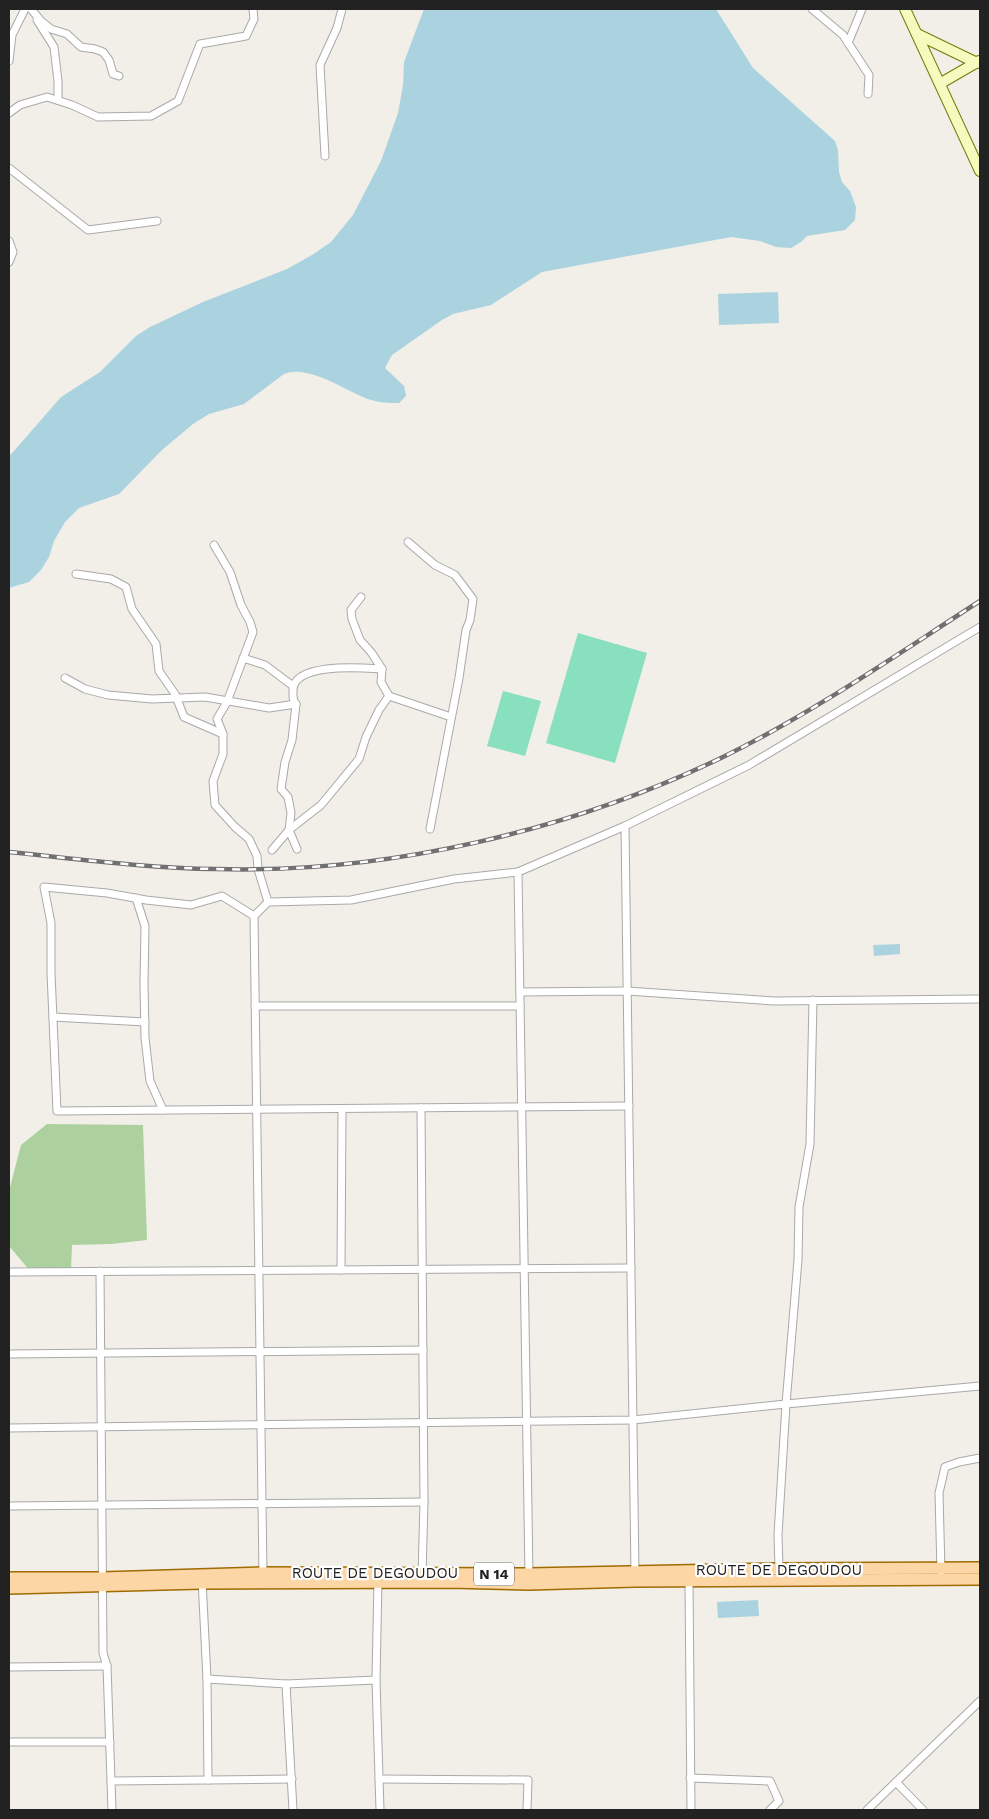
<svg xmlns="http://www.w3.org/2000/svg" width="989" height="1819" viewBox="0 0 989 1819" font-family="'Work Sans',sans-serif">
<rect width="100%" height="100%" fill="#f2efe9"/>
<path fill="#add19e" d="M 47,1124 L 143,1125 L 147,1240 L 111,1244 L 72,1245 L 71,1271 L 31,1272 L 9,1246 L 9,1191 L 21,1145 Z"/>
<g fill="#88e0be">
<path d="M 578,633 L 647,653 L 615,763 L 546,743 Z"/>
<path d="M 503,691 L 541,701 L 525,756 L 487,746 Z"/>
</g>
<g fill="#aad3df">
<path d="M 424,9 L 716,9 L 753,68 L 835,141 L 838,150 L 839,172 L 842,182 L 850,191 L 856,207 L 855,220 L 845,230 L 807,236 L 801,242 L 791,248 L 776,247 L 760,241 L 731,237 L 542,272 L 491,305 L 453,314 L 442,320 L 392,355 L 385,368 L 404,386 L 406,396 L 399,403 C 388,403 379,403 368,399 C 345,391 309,364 284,374 L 244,404 L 209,414 L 193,424 L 162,450 L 119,494 L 79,508 L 65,522 L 54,541 L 49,557 L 41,570 L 29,582 L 9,588 L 9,456 L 14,451 L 61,397 L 100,372 L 136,336 L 150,327 L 203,302 L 287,269 L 312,255 L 331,242 L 353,215 L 381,161 L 398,113 L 403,85 L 404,62 Z"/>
<path d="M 778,292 L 779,323 L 719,325 L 718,294 Z"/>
<path d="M 900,944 L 900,954 L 874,956 L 873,945 Z"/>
<path d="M 758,1600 L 759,1616 L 718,1618 L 717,1602 Z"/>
</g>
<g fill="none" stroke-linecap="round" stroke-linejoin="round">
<defs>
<g id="street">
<path d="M 31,9 L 41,21 L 51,29 L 67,34 L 81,47 L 95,49 L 103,52 L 109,60 L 113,74 L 119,76"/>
<path d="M 812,9 L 843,35 L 869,75 L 868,94"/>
<path d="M 37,20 L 54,47 L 58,81 L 58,100"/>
<path d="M 848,43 L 862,9"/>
<path d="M 9,61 L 12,35 L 25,9"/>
<path d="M 9,113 L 20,105 L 47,97 L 72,105 L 98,117 L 151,116 L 178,101 L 200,44 L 246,36 L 254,19 L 253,9"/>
<path d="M 325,156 L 320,65 L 337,28 L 342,9"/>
<path d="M 9,168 L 88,230 L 157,221"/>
<path d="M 9,241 L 13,252 L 9,262"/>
<path d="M 408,542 L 435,565 L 455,575 L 473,599 L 470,620 L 466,630 L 459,678 L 430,829"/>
<path d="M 214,545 L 230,572 L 241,605 L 250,622 L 253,632 L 227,702 L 217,719 L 223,734"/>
<path d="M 76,574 L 111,579 L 126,587 L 132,609 L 156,644 L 159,671 L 175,694 L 184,717 L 223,734 L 223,754 L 213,781 L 215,805 L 235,827 L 249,839 L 257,856 L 258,869 L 268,902"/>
<path d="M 243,658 L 265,665 L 293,686"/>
<path d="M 65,678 L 85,689 L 108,695 L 152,699 L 205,697 L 269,708 L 296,704"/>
<path d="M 389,696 L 451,717"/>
<path d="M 625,826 L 635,1576"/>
<path d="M 297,849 L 289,830 L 291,813 L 288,797 L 281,789 L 285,762 L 292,740 L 296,704 C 292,700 293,695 293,690 C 294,662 363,668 382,669"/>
<path d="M 272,850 L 289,830 L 321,805 L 359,759 L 366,737 L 379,710 L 389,696 L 381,682 L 382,669 L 371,652 L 360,640 L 352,619 L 351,610 L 361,597"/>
<path d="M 518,872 L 529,1576"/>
<path d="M 136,898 L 145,926 L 144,983 L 145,1038 L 150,1081 L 163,1110"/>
<path d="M 254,916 L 222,896 L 191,905 L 146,900 L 107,893 L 44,887 L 51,923 L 51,973 L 57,1111 L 629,1106"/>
<path d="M 520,992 L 627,991 L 774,1001 L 980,999"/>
<path d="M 255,1006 L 520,1006"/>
<path d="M 53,1017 L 145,1022"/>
<path d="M 421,1108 L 424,1502 L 422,1577"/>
<path d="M 341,1270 L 342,1109"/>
<path d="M 100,1271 L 103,1653 L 107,1666 L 112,1810"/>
<path d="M 9,1272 L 631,1268"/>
<path d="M 9,1354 L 423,1350"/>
<path d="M 9,1428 L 633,1420 L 786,1404 L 980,1386"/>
<path d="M 9,1506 L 424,1502"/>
<path d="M 779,1569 L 778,1535 L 786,1404 L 798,1260 L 799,1207 L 810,1144 L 813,1000"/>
<path d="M 941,1572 L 939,1493 L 945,1467 L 959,1462 L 980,1458"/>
<path d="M 263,1575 L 254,916 L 268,902 L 351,900 L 454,879 L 518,872 L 625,826 L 749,765 L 980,627"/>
<path d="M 202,1580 L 207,1679 L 208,1780"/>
<path d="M 378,1580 L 376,1680 L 380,1810"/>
<path d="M 689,1581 L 691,1810"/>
<path d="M 9,1667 L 107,1666"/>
<path d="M 207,1679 L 286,1684 L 376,1680"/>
<path d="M 286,1684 L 293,1810"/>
<path d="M 9,1742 L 110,1742"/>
<path d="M 690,1778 L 770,1781 L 779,1801 L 770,1810"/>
<path d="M 379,1779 L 528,1780 L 527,1810"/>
<path d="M 111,1781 L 292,1779"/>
<path d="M 896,1782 L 923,1810"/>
<path d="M 867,1810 L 980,1701"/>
</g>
<g id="secondary">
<path d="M 905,9 L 980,171"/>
<path d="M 917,34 L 977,63"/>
<path d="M 941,83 L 979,61"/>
</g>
<g id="primary">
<path d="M 9,1578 L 102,1578 L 263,1573 L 529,1574 L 779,1569 L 980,1568"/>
<path d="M 9,1588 L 201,1583 L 451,1582 L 529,1584 L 635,1581 L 980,1579"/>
</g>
</defs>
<use href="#street" stroke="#a9a9a9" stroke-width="9"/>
<use href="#secondary" stroke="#707d05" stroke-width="12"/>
<use href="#primary" stroke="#a06b00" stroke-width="14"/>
<use href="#street" stroke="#fff" stroke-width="7"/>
<use href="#secondary" stroke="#f7fabf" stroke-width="10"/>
<use href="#primary" stroke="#fcd6a4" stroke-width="11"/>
<defs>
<path id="rail" d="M 9,852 C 78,859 146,868 216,869 C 385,874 570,831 723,757 C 813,713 896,655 980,601"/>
</defs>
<use href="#rail" stroke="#707070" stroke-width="4.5"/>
<use href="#rail" stroke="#fff" stroke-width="2.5" stroke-dasharray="8" stroke-linecap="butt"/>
</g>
<g text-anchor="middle" stroke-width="4.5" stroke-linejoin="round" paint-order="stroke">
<rect fill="#fff" stroke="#646464" stroke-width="1" x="474" y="1562.5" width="40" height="23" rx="4"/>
<g font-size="14" font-weight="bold" fill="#222">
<text x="494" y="1579">N 14</text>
</g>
<g font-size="15" fill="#222" stroke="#fff">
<text x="779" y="1575">ROUTE DE DEGOUDOU</text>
<text x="375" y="1578">ROUTE DE DEGOUDOU</text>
</g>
</g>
<rect width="989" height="1819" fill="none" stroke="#222222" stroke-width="20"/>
</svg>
